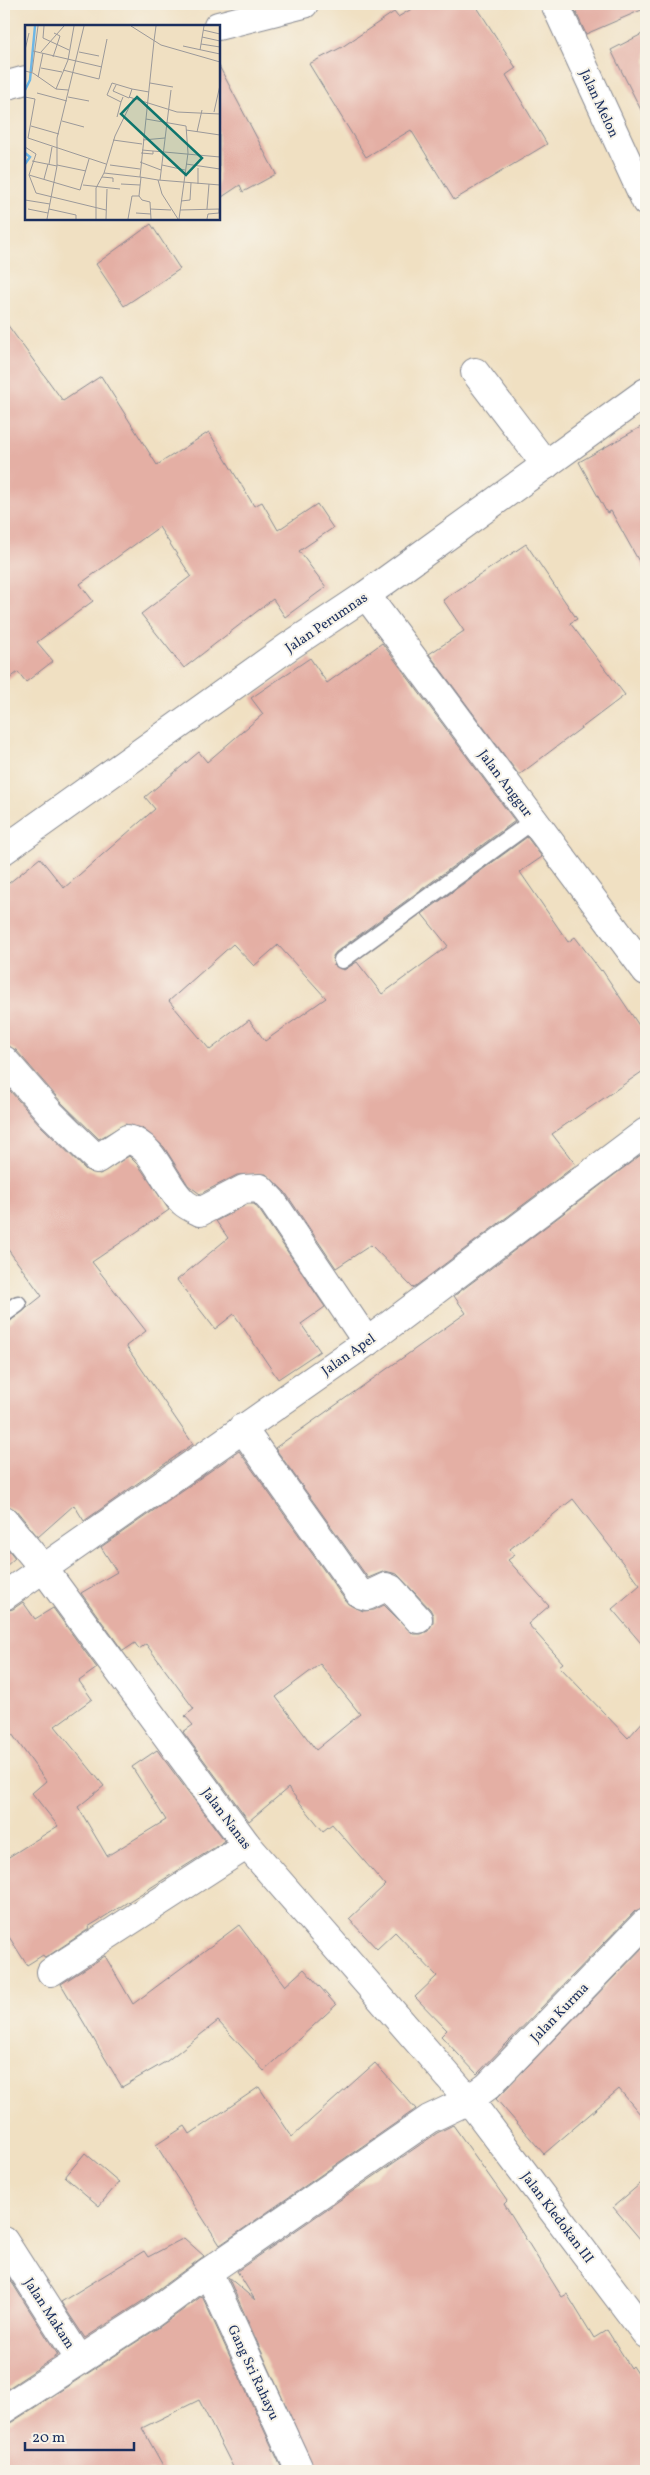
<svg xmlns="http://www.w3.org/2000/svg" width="650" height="2475" viewBox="0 0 650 2475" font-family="Vollkorn,serif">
<rect width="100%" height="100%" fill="#f7f3e8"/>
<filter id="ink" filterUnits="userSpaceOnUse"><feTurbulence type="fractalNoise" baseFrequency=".02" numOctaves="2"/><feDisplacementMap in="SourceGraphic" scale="10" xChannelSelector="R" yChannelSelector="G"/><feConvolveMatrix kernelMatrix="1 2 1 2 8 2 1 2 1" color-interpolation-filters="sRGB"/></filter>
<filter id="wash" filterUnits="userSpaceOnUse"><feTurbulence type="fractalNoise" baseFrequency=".0096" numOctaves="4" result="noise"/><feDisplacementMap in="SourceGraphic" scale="20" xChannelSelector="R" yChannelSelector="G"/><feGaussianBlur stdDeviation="1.12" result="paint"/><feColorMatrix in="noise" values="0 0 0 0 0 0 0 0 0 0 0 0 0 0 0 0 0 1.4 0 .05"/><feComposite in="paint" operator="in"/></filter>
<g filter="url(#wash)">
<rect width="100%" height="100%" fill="#f0e0c2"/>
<g id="blocks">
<g fill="#e4afa4" fill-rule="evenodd">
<path d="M 420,4 L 475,4 L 516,68 L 506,75 L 547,144 L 454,200 L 411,130 L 366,157 L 309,64 L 342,47 L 394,12 L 398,17 Z"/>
<path d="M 572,4 L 646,4 L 646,8 L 586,34 Z"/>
<path d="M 646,32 L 646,120 L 611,50 Z"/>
<path d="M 219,66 L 276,174 L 243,192 L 240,185 L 219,199 Z"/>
<path d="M 151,224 L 180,269 L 124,306 L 96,264 Z"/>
<path d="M 4,320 L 63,401 L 101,376 L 157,465 L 209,432 L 254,506 L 262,502 L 278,530 L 317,504 L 333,528 L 299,551 L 326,587 L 285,617 L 273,599 L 184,668 L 141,614 L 191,576 L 159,527 L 80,584 L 93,601 L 37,642 L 53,661 L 26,682 L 18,672 L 4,683 Z"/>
<path d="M 646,424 L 646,574 L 611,511 L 607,513 L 579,462 Z"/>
<path d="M 526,544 L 577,619 L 570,623 L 625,695 L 519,775 L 429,654 L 464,631 L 443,600 Z"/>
<path d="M 382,643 L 515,821 L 336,952 L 333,956 L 334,965 L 344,970 L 357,962 L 382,994 L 448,946 L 422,914 L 527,837 L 542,857 L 520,872 L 568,942 L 575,937 L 601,971 L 602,970 L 646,1036 L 646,1069 L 552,1134 L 576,1165 L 413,1288 L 371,1245 L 336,1268 L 285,1192 L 266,1174 L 237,1175 L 200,1194 L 188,1185 L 164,1147 L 142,1128 L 125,1124 L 99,1139 L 62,1103 L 16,1050 L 4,1045 L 4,887 L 40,858 L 64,888 L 155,809 L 145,797 L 199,752 L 207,762 L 263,714 L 251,698 L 310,658 L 327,683 ZM 233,944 L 254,966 L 278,945 L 326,998 L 265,1041 L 249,1020 L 210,1050 L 169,1001 Z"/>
<path d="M 4,1084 L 40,1125 L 86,1170 L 100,1174 L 129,1156 L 139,1166 L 169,1210 L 92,1262 L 146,1331 L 126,1346 L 193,1444 L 84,1521 L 74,1505 L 38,1537 L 16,1510 L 4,1505 L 4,1326 L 42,1296 L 4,1244 Z"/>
<path d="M 646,1151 L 646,1649 L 612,1609 L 640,1585 L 573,1499 L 510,1549 L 515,1555 L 508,1560 L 549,1606 L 528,1624 L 563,1663 L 559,1666 L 628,1738 L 646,1718 L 646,1907 L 635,1911 L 477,2074 L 441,2036 L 447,2030 L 415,1997 L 437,1976 L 395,1932 L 377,1949 L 349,1919 L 385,1885 L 332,1824 L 323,1831 L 288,1788 L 249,1821 L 183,1732 L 193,1725 L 185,1716 L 194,1709 L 146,1644 L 139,1649 L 135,1643 L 123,1651 L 81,1593 L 117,1572 L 101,1547 L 239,1451 L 348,1604 L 363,1611 L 374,1610 L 384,1605 L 413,1634 L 421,1634 L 428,1631 L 433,1623 L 433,1615 L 430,1609 L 397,1574 L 385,1571 L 368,1578 L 275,1448 L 466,1313 L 454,1296 ZM 320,1664 L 360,1714 L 316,1750 L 276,1697 Z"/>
<path d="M 248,1204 L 254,1204 L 260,1211 L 325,1307 L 301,1324 L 320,1351 L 278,1379 L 234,1314 L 215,1329 L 177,1280 L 228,1238 L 216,1221 Z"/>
<path d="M 4,1544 L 15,1558 L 4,1568 Z"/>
<path d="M 23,1602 L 35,1619 L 53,1608 L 97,1668 L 79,1681 L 92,1699 L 55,1726 L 104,1786 L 78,1807 L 107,1856 L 166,1820 L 132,1767 L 157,1750 L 225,1841 L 88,1927 L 89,1929 L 45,1958 L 43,1955 L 27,1965 L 4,1929 L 4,1860 L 58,1826 L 32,1793 L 46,1781 L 4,1723 L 4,1611 L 13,1609 Z"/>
<path d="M 239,1925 L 285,1986 L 304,1969 L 336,2005 L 264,2071 L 218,2021 L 167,2061 L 122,2087 L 61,1984 L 105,1956 L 133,2004 Z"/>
<path d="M 646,1944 L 646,2121 L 619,2089 L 544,2154 L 496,2099 Z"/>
<path d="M 375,2063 L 416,2109 L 220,2245 L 156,2145 L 185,2126 L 190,2134 L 259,2087 L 292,2137 Z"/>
<path d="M 453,2125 L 507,2201 L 504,2204 L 562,2297 L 567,2294 L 594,2338 L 607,2330 L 631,2368 L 633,2366 L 646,2386 L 646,2471 L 315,2471 L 228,2277 L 255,2300 L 237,2271 L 437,2133 Z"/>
<path d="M 85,2153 L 119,2182 L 99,2206 L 65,2177 Z"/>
<path d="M 646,2179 L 646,2246 L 613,2207 Z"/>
<path d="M 184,2238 L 204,2256 L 141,2302 L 85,2338 L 61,2302 L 144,2251 L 148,2257 Z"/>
<path d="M 4,2270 L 58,2355 L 4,2391 Z"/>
<path d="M 202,2296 L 283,2471 L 235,2471 L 199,2400 L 142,2428 L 166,2471 L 4,2471 L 4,2424 L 12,2422 L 158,2328 Z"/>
</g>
</g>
</g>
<g filter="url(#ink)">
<use href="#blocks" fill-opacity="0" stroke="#868890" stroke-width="1"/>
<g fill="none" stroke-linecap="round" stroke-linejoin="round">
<defs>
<g id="lane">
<path d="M 342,960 L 534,820"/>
<path d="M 4,1314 L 18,1304"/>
</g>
<g id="street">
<path d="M 555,4 L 646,202"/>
<path d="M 218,26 L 304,4"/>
<path d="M 4,86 L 26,80"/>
<path d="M 475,372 L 546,465"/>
<path d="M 366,595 L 646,971"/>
<path d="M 4,1060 L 51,1114 L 97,1159 L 127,1139 C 155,1145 163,1184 183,1202 C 187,1206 194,1209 200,1212 L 244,1189 L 260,1188 L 272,1201 L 367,1342"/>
<path d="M 242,1428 L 360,1594 L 367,1596 L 386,1587 L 391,1589 L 418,1619"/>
<path d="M 4,1520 L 43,1568 L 247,1845 L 469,2100 L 646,2334"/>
<path d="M 4,1596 L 367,1342 L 646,1132"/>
<path d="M 51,1972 L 247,1845"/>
<path d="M 4,2241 L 80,2360"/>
<path d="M 208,2272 L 300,2471"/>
<path d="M 4,2409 L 150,2315 L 208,2272 L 429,2119 L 469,2100 L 488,2086 L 646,1922"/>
</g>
<path id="secondary" d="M 4,850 L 288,647 L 366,595 L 646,392"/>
</defs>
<use href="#lane" stroke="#868890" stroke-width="19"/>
<use href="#street" stroke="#868890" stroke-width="30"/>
<use href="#secondary" stroke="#868890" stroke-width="30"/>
<use href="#lane" stroke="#fff" stroke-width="16"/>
<use href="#street" stroke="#fff" stroke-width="28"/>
<use href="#secondary" stroke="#fff" stroke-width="28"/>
</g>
</g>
<g text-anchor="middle" stroke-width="4" stroke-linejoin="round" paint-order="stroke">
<g font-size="14" fill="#1b2f5e" stroke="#f7f3e8">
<text transform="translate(600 103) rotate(65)" y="5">Jalan Melon</text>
<text transform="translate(326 622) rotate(-34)" y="5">Jalan Perumnas</text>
<text transform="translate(506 783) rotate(53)" y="5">Jalan Anggur</text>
<text transform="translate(348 1354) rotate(-35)" y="5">Jalan Apel</text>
<text transform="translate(227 1818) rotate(53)" y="5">Jalan Nanas</text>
<text transform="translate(559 2012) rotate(-46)" y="5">Jalan Kurma</text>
<text transform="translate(558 2217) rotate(53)" y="5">Jalan Kledokan III</text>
<text transform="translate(50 2313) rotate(57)" y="5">Jalan Makam</text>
<text transform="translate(254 2372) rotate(65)" y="5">Gang Sri Rahayu</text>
</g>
</g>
<g transform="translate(25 25)">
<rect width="195" height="195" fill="#f0e0c2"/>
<path fill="none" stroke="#6db6e5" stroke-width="2.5" d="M 0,65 L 5,55 L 10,1M 0,128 L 5,132 L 0,139"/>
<path fill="none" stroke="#9b999a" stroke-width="1" d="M 19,1 L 18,13 L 44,25M 106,1 L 136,20 L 195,37M 178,5 L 195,9M 177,12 L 195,16M 129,16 L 115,152 L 133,155 L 137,169 L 153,194M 129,16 L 131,1M 176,19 L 195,22M 158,21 L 195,29M 0,25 L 4,8M 175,25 L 179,1M 8,26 L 77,42M 16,27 L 39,1M 54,27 L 74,31M 28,32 L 35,11 L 29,8M 16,43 L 37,47M 38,45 L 74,54 L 82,14M 0,46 L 8,48 L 31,64 L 43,65M 7,47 L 13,1M 13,52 L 18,28M 125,58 L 148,62M 91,60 L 88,66 L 104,73 L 107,64 L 87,58 L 82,70 L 96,77 L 98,72M 31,64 L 43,35 L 49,1M 107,64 L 124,67M 12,68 L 42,76M 0,72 L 10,74 L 3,113 L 81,139M 43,72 L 64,76M 104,72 L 152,87 L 195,89M 189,87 L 195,60M 92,92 L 96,77M 121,94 L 161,101 L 163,128 L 154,194M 37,96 L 59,102M 6,101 L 34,109M 161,105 L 195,110M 172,107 L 177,85M 88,115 L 117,119M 118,115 L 140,113M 0,122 L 11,129 L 4,150 L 11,168 L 81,185M 117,125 L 195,132M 116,128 L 128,129 L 128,126M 7,136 L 32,141M 115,137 L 136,145M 24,139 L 27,122M 161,139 L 195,144M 32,140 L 61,146M 85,140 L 115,144M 137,140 L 160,145M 173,143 L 173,159M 79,148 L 115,152M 4,150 L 55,165 L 64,134M 77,152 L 88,153 L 88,157M 19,154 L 23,139M 133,155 L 195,160M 135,155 L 146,65M 96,159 L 115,160M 58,160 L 95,164M 114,171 L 116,152M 0,175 L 25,179M 156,176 L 165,175 L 166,158M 3,184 L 23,188M 24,184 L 51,190 L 51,194M 125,184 L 146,185M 182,184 L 184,159M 155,185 L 195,184M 111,188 L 126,189M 22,194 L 32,141 L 32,113 L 59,1M 71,194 L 71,163 L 79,148 L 90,111 L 108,74M 81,194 L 82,164M 103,194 L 107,171 L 114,171 L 117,175 L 125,177 L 126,194M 182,194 L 183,189 L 194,188 L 194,184"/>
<path fill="#0f766e" fill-opacity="0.15" stroke="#0f766e" stroke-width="2.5" d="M 112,72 L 177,133 L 161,150 L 96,89 Z"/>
<rect width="195" height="195" fill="none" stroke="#1b2f5e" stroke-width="2.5"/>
</g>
<rect width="650" height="2475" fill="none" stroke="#f7f3e8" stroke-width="20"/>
<path d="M25 2442v8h109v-8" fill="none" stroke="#1b2f5e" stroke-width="2.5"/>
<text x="32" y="2442" font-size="15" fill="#1b2f5e" stroke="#f7f3e8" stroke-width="4" paint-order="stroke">20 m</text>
</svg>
